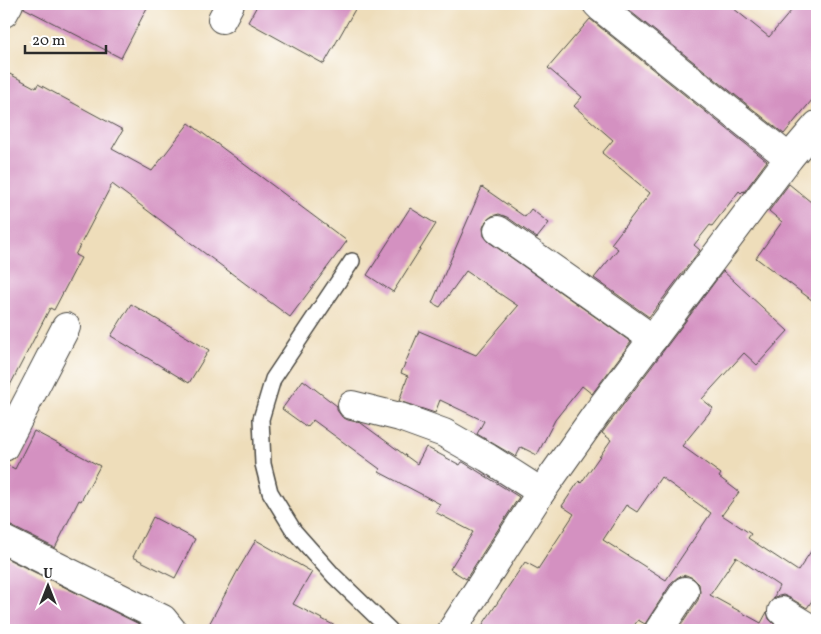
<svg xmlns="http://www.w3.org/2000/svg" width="821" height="634" viewBox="0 0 821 634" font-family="Vollkorn,serif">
<rect width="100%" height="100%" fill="#fff"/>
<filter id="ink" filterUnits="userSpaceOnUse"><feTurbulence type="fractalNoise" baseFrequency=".02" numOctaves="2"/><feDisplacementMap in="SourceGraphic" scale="10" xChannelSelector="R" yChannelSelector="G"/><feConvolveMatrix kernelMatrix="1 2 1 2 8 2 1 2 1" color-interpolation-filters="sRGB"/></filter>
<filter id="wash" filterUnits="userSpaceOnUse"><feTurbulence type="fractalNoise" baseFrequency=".0096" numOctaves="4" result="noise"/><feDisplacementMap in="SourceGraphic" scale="20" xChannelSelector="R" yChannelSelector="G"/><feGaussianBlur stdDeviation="1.12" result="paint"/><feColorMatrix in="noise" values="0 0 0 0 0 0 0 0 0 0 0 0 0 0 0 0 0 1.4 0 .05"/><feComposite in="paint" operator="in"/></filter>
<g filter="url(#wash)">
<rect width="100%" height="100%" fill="#eeddba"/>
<g id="blocks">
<g fill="#d491c1" fill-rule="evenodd">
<path d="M 25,4 L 149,4 L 121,58 L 24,8 Z"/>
<path d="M 258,4 L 358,4 L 324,64 L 248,22 Z"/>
<path d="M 621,4 L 728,4 L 769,37 L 797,4 L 817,4 L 817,94 L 784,134 Z"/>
<path d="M 590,19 L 767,161 L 744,192 L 743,191 L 741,193 L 739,191 L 712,226 L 710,225 L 694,245 L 700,250 L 649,317 L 594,278 L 618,249 L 611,244 L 650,193 L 602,153 L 613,140 L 574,106 L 582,97 L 548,68 Z"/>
<path d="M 4,71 L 36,88 L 38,84 L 123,130 L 112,149 L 152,171 L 189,123 L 347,241 L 290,317 L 112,184 L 75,255 L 81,258 L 54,310 L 50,308 L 4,397 Z"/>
<path d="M 789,184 L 817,207 L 817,304 L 756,258 L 782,222 L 769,211 Z"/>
<path d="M 482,187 L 525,217 L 531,209 L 549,223 L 537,238 L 507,217 L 499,214 L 492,216 L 486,221 L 483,228 L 484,236 L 489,242 L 631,342 L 592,394 L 582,386 L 555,420 L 537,455 L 521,447 L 516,457 L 477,434 L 484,421 L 440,400 L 435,413 L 399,401 L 408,376 L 401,373 L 419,331 L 476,355 L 518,306 L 466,271 L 440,307 L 432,303 Z"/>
<path d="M 410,208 L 436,224 L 393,292 L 367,275 Z"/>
<path d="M 723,271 L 788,331 L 757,365 L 744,353 L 702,399 L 713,408 L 682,446 L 721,474 L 719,477 L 739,492 L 722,515 L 751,534 L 748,538 L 798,571 L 817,542 L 817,593 L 807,608 L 790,598 L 783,595 L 775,597 L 773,599 L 779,586 L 736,557 L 710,595 L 761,623 L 767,612 L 769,619 L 774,624 L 784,630 L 678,630 L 698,600 L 700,592 L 699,584 L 693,578 L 686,575 L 678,577 L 672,582 L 645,624 L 638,620 L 631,630 L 479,630 L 525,562 L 538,569 L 574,514 L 562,506 L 579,481 L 581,483 L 611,440 L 602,433 ZM 661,477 L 711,513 L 666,580 L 603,540 L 626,505 L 637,512 Z"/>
<path d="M 131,304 L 209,350 L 189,383 L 111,336 Z"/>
<path d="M 303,380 L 337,406 L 337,410 L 342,417 L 348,420 L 361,423 L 417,464 L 426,447 L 460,465 L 462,462 L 463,462 L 519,497 L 466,579 L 450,569 L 473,532 L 435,512 L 440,504 L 379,472 L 380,469 L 313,420 L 307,427 L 282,409 Z"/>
<path d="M 34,431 L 100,466 L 81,501 L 79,500 L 55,548 L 11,526 L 4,524 L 4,463 L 15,469 Z"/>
<path d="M 153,517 L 195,539 L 175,578 L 133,557 Z"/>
<path d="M 256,540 L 312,572 L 293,604 L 343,630 L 206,630 L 238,570 Z"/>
<path d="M 4,557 L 151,630 L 4,630 Z"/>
</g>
</g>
</g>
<g filter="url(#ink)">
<use href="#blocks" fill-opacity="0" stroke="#484640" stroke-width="1"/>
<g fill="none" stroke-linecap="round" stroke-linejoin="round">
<defs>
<path id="lane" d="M 352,261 L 273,379 L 261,419 L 263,464 L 270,492 L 294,531 L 334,576 L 390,630"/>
<g id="street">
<path d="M 597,4 L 601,8 L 789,158"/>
<path d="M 4,13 L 9,4"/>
<path d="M 222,19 L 230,4"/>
<path d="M 498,230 L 653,339"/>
<path d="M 352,405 L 400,417 L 444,433 L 488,458 L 541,492"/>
<path d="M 4,447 L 66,327"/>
<path d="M 4,540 L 163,619 L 172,630"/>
<path d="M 782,611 L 813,630"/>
<path d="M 659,630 L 685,591"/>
</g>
<path id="secondary" d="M 452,630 L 541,492 L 597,413 L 789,158 L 817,125"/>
</defs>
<use href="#lane" stroke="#484640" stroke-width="18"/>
<use href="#street" stroke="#484640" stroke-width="30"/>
<use href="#secondary" stroke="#484640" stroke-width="30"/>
<use href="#lane" stroke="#fff" stroke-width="15"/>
<use href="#street" stroke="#fff" stroke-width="28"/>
<use href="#secondary" stroke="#fff" stroke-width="28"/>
</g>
</g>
<rect width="821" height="634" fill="none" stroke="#fff" stroke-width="20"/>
<g transform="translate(48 586)" stroke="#ffffff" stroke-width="4" paint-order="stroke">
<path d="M0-4L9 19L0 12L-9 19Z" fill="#2b2b2b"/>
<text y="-8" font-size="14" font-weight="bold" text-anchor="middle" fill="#2b2b2b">U</text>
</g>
<path d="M25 45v8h81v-8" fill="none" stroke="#2b2b2b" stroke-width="2.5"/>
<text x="32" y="45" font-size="15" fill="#2b2b2b" stroke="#ffffff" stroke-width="4" paint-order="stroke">20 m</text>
</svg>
